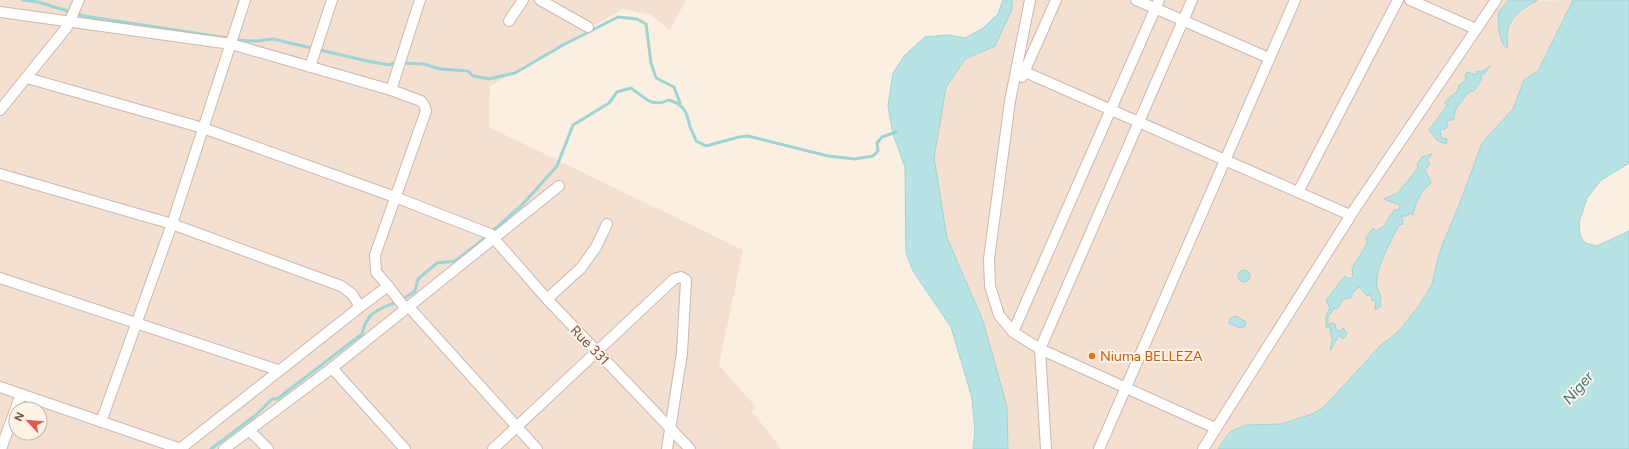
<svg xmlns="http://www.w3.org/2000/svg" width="1629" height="449" viewBox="0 0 1629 449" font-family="Figtree,sans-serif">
<rect width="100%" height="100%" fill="#fbefe2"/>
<g fill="#f3e0d1" fill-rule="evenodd">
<path d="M 0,0 L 686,0 L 670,30 L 651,15 L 623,9 L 490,86 L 489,127 L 743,250 L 719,365 L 756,407 L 752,411 L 781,449 L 0,449 ZM 16,409 L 40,409 L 40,433 L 16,433 Z"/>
<path d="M 1012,0 L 1509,0 L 1499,11 L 1498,21 L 1502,39 L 1508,40 L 1508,27 L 1510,22 L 1535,1 L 1573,0 L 1538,71 L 1524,80 L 1513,109 L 1482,143 L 1461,200 L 1440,251 L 1432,284 L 1419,306 L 1397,333 L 1382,344 L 1324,407 L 1312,414 L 1282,424 L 1246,425 L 1230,432 L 1218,449 L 1008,449 L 1007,407 L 983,321 L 947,238 L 934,158 L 946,87 L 965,59 L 995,46 L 1012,9 Z"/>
</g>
<g fill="#b8e3e4" stroke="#9ed4d6">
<path d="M 1003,0 L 1012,0 L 1012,9 L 995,46 L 965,59 L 946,87 L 934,158 L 947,238 L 983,321 L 1007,407 L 1008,449 L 973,449 L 975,432 L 972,398 L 951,327 L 913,271 L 906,253 L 905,167 L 893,134 L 888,106 L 893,73 L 905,55 L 925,37 L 948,35 L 965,38 L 982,29 L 998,14 Z"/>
<path d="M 1509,0 L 1538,0 C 1528,5 1510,17 1508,29 C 1506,35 1508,41 1507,48 C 1499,43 1497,22 1499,13 C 1500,8 1506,4 1509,0 Z"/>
<path d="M 1573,0 L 1629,0 L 1629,163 L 1600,181 L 1587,198 L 1579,222 L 1580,235 L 1585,243 L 1597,246 L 1629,231 L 1629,449 L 1218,449 L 1230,432 L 1246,425 L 1282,424 L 1312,414 L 1324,407 L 1382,344 L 1397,333 L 1419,306 L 1432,284 L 1440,251 L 1461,200 L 1482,143 L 1513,109 L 1524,80 L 1538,71 Z"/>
<path d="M 1490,66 L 1485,73 L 1480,75 L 1482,78 L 1474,91 L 1470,91 C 1464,98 1452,110 1454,119 L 1447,121 L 1447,128 L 1440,130 L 1441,138 L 1447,139 L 1446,144 L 1438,141 L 1429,130 L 1447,106 L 1445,102 L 1458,90 L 1459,85 L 1466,80 L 1465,75 L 1467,72 L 1476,75 L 1477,71 L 1481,72 Z"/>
<path d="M 1432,154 L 1427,160 L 1430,163 L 1425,170 L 1431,182 C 1429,186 1427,186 1424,189 C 1419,196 1414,207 1413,215 L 1410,213 L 1407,216 L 1401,216 L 1403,219 L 1403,224 L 1399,225 C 1391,241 1367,280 1381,296 L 1380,307 L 1375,310 L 1376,300 L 1372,301 L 1371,294 L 1367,296 L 1359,287 L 1352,293 L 1352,297 L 1342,300 L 1339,307 L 1335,309 L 1333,308 L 1331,313 L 1328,316 L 1328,325 L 1333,323 L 1336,325 L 1335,328 L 1340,332 L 1343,328 L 1347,334 L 1343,339 L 1339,335 L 1330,351 L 1332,340 L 1330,327 L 1326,327 L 1326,316 L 1330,308 L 1326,300 L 1345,276 L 1349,279 L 1353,277 L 1352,268 L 1367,244 L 1366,238 L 1373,228 L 1376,231 L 1383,227 L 1394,210 L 1399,210 L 1400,205 L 1384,199 L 1398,193 L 1418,168 L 1417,164 L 1422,157 Z"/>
<circle cx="1244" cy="276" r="6"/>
<path d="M 1236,316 L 1246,322 L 1245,326 L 1240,328 L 1229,323 L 1230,318 Z"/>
</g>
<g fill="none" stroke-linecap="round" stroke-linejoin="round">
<g stroke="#9ed4d6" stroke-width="3">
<path d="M 22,0 L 38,2 L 84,16 L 227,38"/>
<path d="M 234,40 L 257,41 L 273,39 L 367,61 L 390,65 L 397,62"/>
<path d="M 402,63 L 424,64 L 440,69 L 468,71 L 473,76 L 489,79 L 515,73 L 563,45 L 618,17 L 637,19 L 646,24 L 651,63 L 656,78 L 674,87 L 680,103"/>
<path d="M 402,300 L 415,291 L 418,279 L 437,263 L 455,261 L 480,242 L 522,205 L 557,166 L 573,125 L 609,103 L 617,92 L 631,88 C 645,98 652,108 669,100 C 685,105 687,113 690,127 C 692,132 695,136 696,141 L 706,146 L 739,137 L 748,136 L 828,156 L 855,159 L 873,156 L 878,151 L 877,143 L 882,137 L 896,132"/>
<path d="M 211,449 L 257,414 L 272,399 L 277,399 L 362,334 C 367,312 377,310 397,302"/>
</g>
<defs>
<g id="minor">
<path d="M 540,0 L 588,27"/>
<path d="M 1030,0 L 1010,101 L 989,259 L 990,286 L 999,315 L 1013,332 L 1040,349 L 1215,428"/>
<path d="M 1136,0 L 1269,58"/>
<path d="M 1410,0 L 1476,29"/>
<path d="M 0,12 L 231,44 L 391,90 L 421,101 L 424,105 L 426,111 L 375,255 L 376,272 L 388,286 L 360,307"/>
<path d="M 509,21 L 523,0"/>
<path d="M 310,67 L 332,0"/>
<path d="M 1025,72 L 1350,215"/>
<path d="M 1022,77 L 1056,0"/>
<path d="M 27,78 L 203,128 L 395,197 L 490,234 L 547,299 L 690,449"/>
<path d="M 391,90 L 420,0"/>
<path d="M 0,110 L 67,27 L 79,0"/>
<path d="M 0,174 L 172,224 L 341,286 L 352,294 L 360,307 L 180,449"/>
<path d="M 1298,192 L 1398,0"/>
<path d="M 0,278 L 278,370"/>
<path d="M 388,286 L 405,308"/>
<path d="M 547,299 L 581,268 L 596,247 L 607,224"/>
<path d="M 408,306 L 537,449"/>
<path d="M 1013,332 L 1159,0"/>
<path d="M 332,368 L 405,449"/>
<path d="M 0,387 L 181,449"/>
<path d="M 101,422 L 172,224 L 245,0"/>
<path d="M 249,430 L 268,449"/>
<path d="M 1,449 L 21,394"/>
<path d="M 224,449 L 332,368 L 559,186"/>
<path d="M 493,449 L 674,279 L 681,277 L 686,280 L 682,353 L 667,449"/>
<path d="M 1046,449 L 1040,349 L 1192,0"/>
<path d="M 1099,449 L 1295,0"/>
<path d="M 1203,449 L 1356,207 L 1496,0"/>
</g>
</defs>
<use href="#minor" stroke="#ceb7ac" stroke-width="12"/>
<use href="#minor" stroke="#fff" stroke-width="10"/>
</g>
<circle fill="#e8710a" stroke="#fff3e8" stroke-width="1.5" cx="1092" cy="356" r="4"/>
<g text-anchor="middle" stroke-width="4" stroke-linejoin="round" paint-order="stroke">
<g font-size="14" fill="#72534a" stroke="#fff3e8">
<text transform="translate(590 345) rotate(46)" y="5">Rue 331</text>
</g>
<g font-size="14" fill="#c56008" stroke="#fff3e8" text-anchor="start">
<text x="1100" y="361">Niuma BELLEZA</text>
</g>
<g font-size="15" font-style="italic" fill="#3e7578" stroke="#fff3e8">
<text transform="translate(1578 388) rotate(-49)" y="5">Niger</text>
</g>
</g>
<g transform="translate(28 421) rotate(296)"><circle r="19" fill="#fff3e8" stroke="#c7b3a9"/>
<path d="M0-3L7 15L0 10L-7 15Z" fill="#e25a4a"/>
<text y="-6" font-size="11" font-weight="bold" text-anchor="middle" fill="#72534a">N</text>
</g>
</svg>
